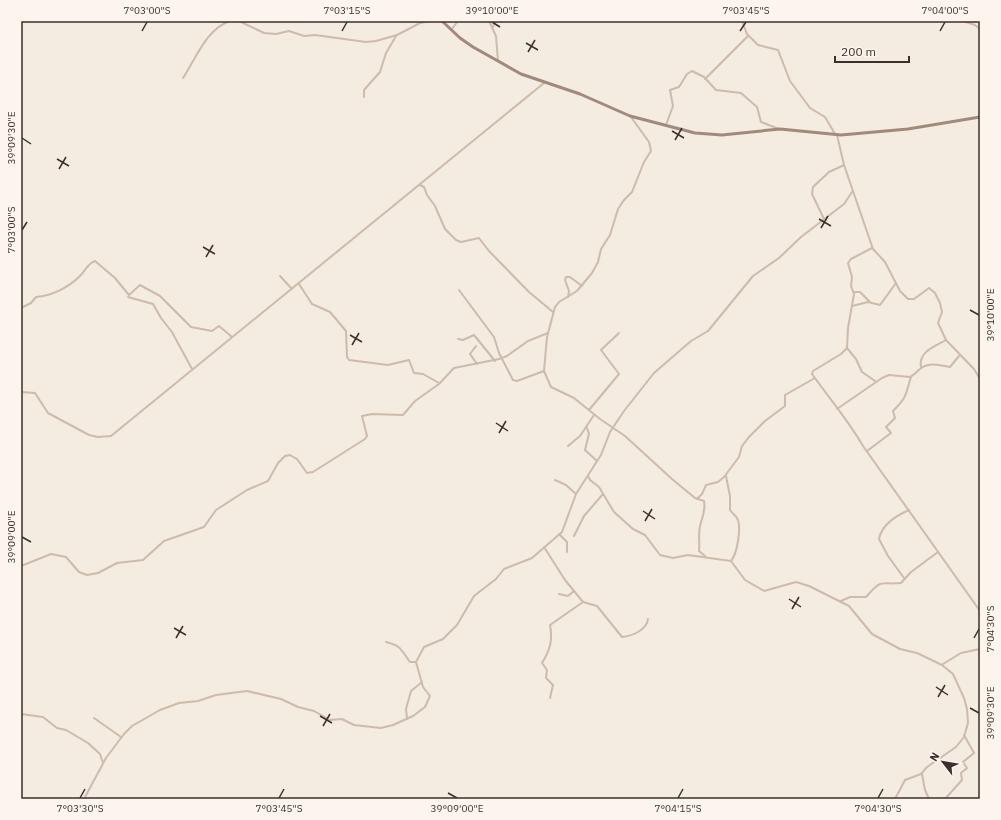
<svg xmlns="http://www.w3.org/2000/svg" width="1001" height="820" viewBox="0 0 1001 820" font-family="'IBM Plex Sans',sans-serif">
<rect width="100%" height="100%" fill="#f4ebe1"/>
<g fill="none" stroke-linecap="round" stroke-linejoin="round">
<g stroke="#cdbbac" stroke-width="2">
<path d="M 239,21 L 264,33 L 276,34 L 289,31 L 304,36 L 315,35 L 366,42 L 376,41 L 397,35 L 420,23 L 431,21"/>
<path d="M 489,21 L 496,36 L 498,61"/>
<path d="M 742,21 L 747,34 L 758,45 L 778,50 L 790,81 L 810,108 L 825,117 L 835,134"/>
<path d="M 966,22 L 975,25 L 980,29"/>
<path d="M 493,27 L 495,21"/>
<path d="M 451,30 L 458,21"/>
<path d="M 183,78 C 195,60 207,28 230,21"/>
<path d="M 705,79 L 748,36"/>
<path d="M 364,97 L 364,90 L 380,72 L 386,53 L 396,36"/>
<path d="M 631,117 L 649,142 L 651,151 L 644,162 L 632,192 L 624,200 L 618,209 L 610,235 L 601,249 L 598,262 L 592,273 L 577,291 L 559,302 L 555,307 L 547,337 L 544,371 L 551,387 L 574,398 L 600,419 L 625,436 L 672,479 L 695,498 L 704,501 C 706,511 702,517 700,526 C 698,535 700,543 699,551 L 705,556"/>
<path d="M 666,125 L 673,106 L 670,90 L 679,87 L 687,74 L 692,71 L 704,77 L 716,90 L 741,93 L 757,107 L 761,122 L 779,129"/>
<path d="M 837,135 L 844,165 L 873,249 L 885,262 L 900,291 L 908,299 L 914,299 L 929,288 L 935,293 L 940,303 L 942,312 L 938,323 L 946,340 L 974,369 L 980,379"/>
<path d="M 420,185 L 424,187 L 427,195 L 435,206 L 445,229 L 456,240 L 461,242 L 479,238 L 489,251 L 529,292 L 553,312"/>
<path d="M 824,219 L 812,194 L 813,187 L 829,172 L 844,165"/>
<path d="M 872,248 L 851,259 L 848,263 L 852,277 L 851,286 L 854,294 L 848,328 L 847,348 L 841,354 L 813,371 L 812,374 C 829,398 849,421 863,446 L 980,611"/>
<path d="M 280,276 L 292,289"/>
<path d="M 299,284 L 312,304 L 330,312 L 346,331 L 347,357 L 349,360 L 388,365 L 409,360 L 414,373 L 423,374 L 439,383"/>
<path d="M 459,290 L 494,337 L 499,353 L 513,380 L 517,381 L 544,371"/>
<path d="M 854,292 L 860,292 L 870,302"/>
<path d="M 128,297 L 153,304 L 161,318 L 172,332 L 192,369"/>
<path d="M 568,297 L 569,291 L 565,280 L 566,277 L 570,277 L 582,286"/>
<path d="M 852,306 L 868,302 L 880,305 L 896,283"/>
<path d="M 21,308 L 31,303 L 36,297 C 51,296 68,288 80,276 C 85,271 88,263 95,261 L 115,278 L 129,295 L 140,285 L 160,296 L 191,327 L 212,331 L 219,326 L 232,337"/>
<path d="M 458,339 L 463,340 L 474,335 L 495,361"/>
<path d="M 476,346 L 470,354 L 477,364"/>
<path d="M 847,348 L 856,359 L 862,372 L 875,381"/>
<path d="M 921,367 C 918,352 934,347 946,340"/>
<path d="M 21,392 L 35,393 L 48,413 L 89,435 L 98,437 L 111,436 L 544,83"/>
<path d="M 837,409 L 882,378 L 889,375 L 910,377 C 914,375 917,371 920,369 C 930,361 940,366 950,367 L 959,356"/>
<path d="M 589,410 L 619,374 L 601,350 L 619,333"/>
<path d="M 587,428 L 589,434 L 585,450 L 597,461"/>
<path d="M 568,446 L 580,436 L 594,415"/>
<path d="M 867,451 L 891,433 L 886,427 L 895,418 L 893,411 C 908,396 905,395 911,377"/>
<path d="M 588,476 L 590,480 L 599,487 L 614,512 L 633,529 L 645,535 L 660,555 L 673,558 L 688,555 L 731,561 L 745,580 L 764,591 L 796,582 L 809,586 L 849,606 L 872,634 L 900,649 L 917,653 L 942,665 L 953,674 L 964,698 L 967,709 L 968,723 L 964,737 L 956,747 L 927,767 L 921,774 L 905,780 L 895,799"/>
<path d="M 726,476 L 730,496 L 730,510 C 732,513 735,515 737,518 C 742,527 737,554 731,561"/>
<path d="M 555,480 L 566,485 L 576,494"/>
<path d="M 697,499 L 702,494 L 706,485 L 718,482 L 724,477 L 739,457 L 742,446 L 749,437 L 765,421 L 785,406 L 785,395 L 815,378"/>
<path d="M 559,534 L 567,542 L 567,552"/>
<path d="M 574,536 L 584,516 L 603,494"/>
<path d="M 544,547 L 565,580 L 583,602 L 597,606 L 622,637 C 632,636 647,630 648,619"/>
<path d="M 21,566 L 51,554 L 66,557 L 79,572 L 87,575 L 98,573 L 117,563 L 143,560 L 164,541 L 204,527 L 216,510 L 247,490 L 268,481 L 278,463 L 285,456 L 290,455 L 297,459 L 307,473 L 313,472 L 365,439 L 367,436 L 362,416 L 372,414 L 403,415 L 415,401 L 439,384 L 454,368 L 499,359 L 507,356 L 528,341 L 548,333"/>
<path d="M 904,578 L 888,556 L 879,539 C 882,524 896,516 909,510"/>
<path d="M 559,594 L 568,596 L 574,591"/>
<path d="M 841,601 L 850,597 L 866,597 C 883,578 878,585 901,583 L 911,572 L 938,552"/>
<path d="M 386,642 C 402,646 401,650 410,662 L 416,662"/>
<path d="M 943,664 L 961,653 L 980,649"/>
<path d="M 550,698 L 553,685 L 546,678 L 547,670 L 542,663 C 550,650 553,640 550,625 L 583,602"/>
<path d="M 21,714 L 43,717 L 57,728 L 66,730 L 88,743 L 100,754 L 103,763"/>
<path d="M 94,718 L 121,737"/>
<path d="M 407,718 L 406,709 L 411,691 L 422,682"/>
<path d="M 922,774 L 925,790 L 929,799"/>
<path d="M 84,799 L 106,758 L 124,734 L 132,726 L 160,710 L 179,703 L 198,701 L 216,695 L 247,691 L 281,699 L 298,707 L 314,711 L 330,720 L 342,719 L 354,725 L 381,728 L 393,725 L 413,716 L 425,707 L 430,696 L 423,687 L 416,662 L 424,647 L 443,639 L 457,625 L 474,596 L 496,579 L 504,569 L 532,558 L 562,532 L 576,494 L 601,455 L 610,432 L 624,411 L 654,373 L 691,341 L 708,331 L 753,276 L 779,258 L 801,237 L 844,204 L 852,192"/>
<path d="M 945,799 L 962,780 L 961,773 L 967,768 L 963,762 L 974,753 L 964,735"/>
</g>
<path stroke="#a18a7d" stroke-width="3" d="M 442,21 L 460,38 L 473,47 L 521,74 L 580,94 L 630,116 L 695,133 L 722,135 L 780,129 L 841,135 L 908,129 L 980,117"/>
</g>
<path fill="none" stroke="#3b302b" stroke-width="1.5" d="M 492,22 L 500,27M 142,31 L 147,22M 342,31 L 347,22M 740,31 L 746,22M 940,31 L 945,22M 526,43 L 538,50M 528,52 L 535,40M 672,131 L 684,138M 22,138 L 31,144M 675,140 L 682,128M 57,159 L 69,166M 59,169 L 66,157M 819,219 L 831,226M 821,228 L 828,216M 22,230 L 27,222M 203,247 L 215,254M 206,257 L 213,245M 970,310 L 979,315M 350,335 L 362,342M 352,345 L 359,333M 496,423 L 508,431M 499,433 L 506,421M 643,511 L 655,519M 645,521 L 652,509M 22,537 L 31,542M 789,599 L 801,607M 792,609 L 799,597M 174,628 L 186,635M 176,638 L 183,626M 974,638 L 979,629M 936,687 L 948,695M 938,697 L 945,685M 970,708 L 979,713M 320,716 L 332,723M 323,726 L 330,714M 448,793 L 457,798M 80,798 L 85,789M 279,798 L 284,789M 678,798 L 683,789M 878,798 L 883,789"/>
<rect width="1001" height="820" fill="none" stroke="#fbf5ee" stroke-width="44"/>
<g transform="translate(943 762) rotate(301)" stroke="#fbf5ee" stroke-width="3" paint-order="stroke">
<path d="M0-3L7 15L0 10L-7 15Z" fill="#3b302b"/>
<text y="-6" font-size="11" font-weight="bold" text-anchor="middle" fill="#3b302b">N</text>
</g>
<path d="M835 56v6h74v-6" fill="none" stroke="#3b302b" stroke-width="2"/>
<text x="841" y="56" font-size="12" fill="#3b302b" stroke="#fbf5ee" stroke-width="3" paint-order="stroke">200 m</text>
<rect x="22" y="22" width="957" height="776" fill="none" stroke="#3b302b" stroke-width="1.5"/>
<g font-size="10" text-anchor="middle" fill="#3b302b">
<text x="147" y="14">7°03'00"S</text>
<text x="347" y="14">7°03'15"S</text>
<text x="492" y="14">39°10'00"E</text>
<text x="746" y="14">7°03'45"S</text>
<text x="945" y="14">7°04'00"S</text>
<text transform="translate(11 138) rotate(-90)" y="4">39°09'30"E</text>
<text transform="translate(11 230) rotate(-90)" y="4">7°03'00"S</text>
<text transform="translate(990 315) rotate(-90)" y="4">39°10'00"E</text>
<text transform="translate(11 537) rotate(-90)" y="4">39°09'00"E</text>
<text transform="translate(990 629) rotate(-90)" y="4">7°04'30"S</text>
<text transform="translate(990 713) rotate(-90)" y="4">39°09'30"E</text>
<text x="80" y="812">7°03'30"S</text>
<text x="279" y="812">7°03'45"S</text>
<text x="457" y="812">39°09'00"E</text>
<text x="678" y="812">7°04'15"S</text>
<text x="878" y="812">7°04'30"S</text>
</g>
</svg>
